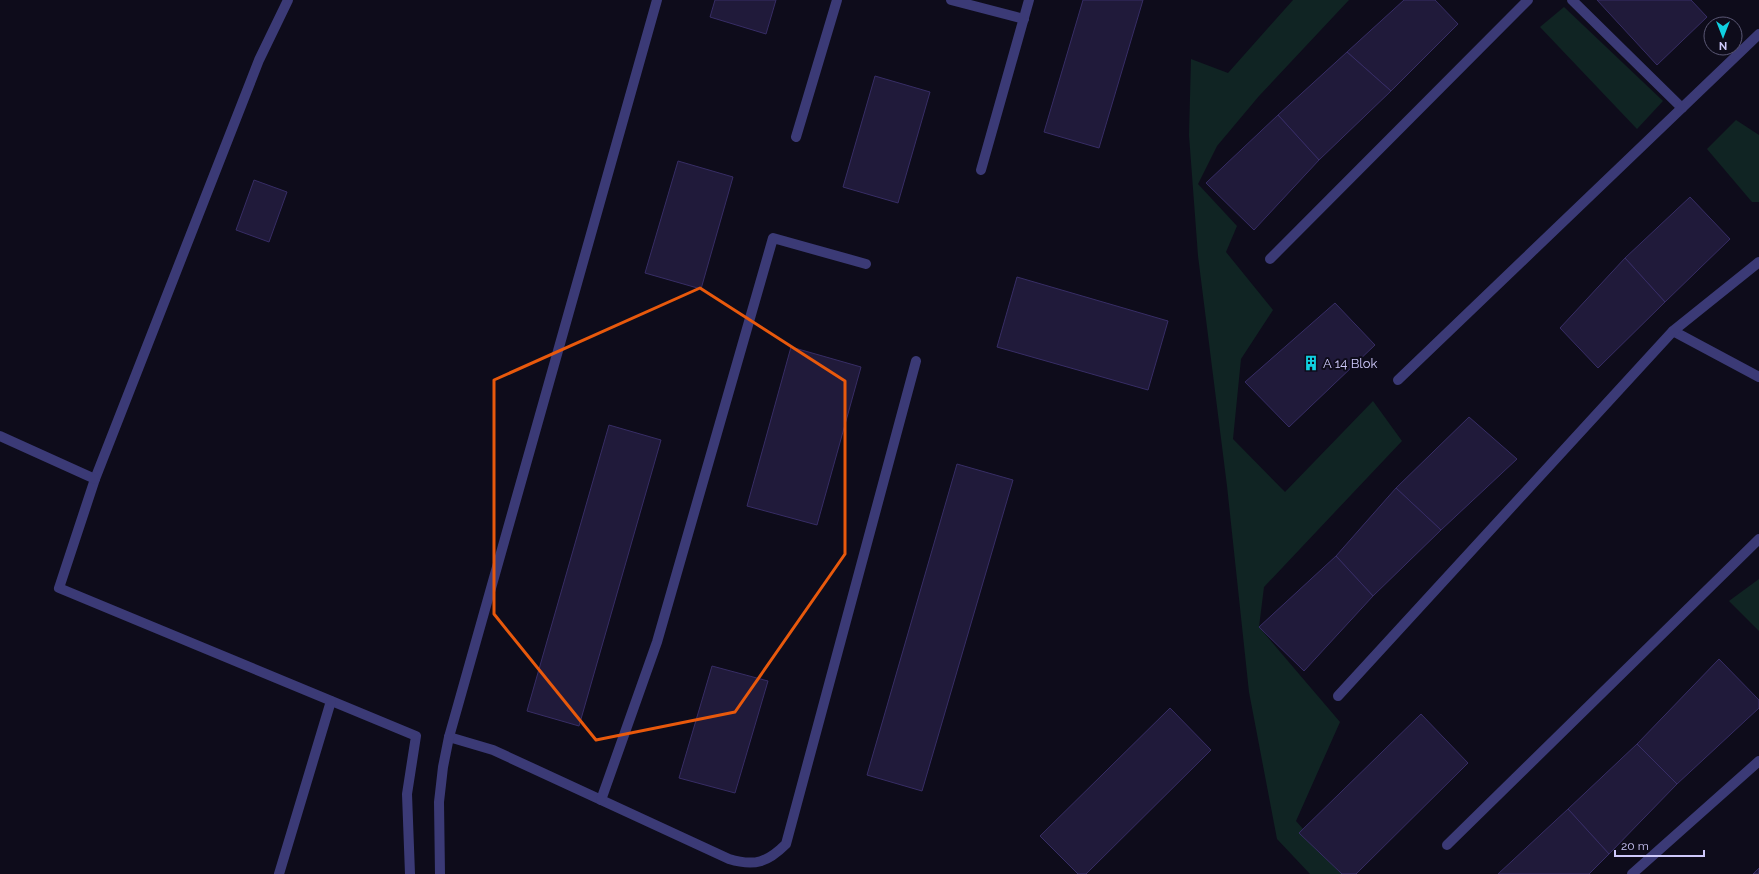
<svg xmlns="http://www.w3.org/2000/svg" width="1759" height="874" viewBox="0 0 1759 874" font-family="Raleway,sans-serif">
<rect width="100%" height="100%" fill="#0e0c1b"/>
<g fill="#102423">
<path d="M 1293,0 L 1349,0 L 1259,96 L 1217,146 L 1198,184 L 1237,226 L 1226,252 L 1273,310 L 1241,359 L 1233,439 L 1285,492 L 1373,401 L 1402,441 L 1264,587 L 1259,627 L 1340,722 L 1296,821 L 1343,874 L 1310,874 L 1277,839 L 1249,692 L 1227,486 L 1198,256 L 1189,135 L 1191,59 L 1228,73 Z"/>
<path d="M 1564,7 L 1663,101 L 1637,129 L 1540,27 Z"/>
<path d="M 1736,120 L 1759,135 L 1759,202 L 1752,202 L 1707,149 Z"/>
<path d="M 1759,579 L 1759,631 L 1729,601 Z"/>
</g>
<g fill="#201a3a" stroke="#372d65">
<path d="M 715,0 L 776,0 L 766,34 L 710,17 Z"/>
<path d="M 1083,0 L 1143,0 L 1099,148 L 1044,132 Z"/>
<path d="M 1404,0 L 1435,0 L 1458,24 L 1391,91 L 1347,52 Z"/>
<path d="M 1597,0 L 1691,0 L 1707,17 L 1657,65 Z"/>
<path d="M 1347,52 L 1391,91 L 1319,160 L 1278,115 Z"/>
<path d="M 875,76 L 930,92 L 898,203 L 843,187 Z"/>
<path d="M 1278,115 L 1319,160 L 1254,230 L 1206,183 Z"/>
<path d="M 678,161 L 733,177 L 701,289 L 645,273 Z"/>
<path d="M 254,180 L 287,192 L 269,242 L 236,230 Z"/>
<path d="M 1690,197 L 1730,239 L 1665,302 L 1625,258 Z"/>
<path d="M 1625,258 L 1665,302 L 1598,368 L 1560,328 Z"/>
<path d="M 1017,277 L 1168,321 L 1148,390 L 997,347 Z"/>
<path d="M 1335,303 L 1375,345 L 1289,427 L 1245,382 Z"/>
<path d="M 791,347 L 861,367 L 817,525 L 747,506 Z"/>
<path d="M 1469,417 L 1517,459 L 1441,530 L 1396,488 Z"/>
<path d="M 609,425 L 661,440 L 579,726 L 527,711 Z"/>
<path d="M 957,464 L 1013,480 L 922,791 L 867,775 Z"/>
<path d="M 1396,488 L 1441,530 L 1373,596 L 1336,556 Z"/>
<path d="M 1336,556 L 1373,596 L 1304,671 L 1259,627 Z"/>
<path d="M 1719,659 L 1759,700 L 1759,708 L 1677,784 L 1637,744 Z"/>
<path d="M 712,666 L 768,681 L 735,793 L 679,778 Z"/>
<path d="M 1170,708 L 1211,750 L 1086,874 L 1078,874 L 1040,836 Z"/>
<path d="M 1421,714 L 1468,763 L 1356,874 L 1342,874 L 1299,833 Z"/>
<path d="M 1637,744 L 1677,784 L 1609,854 L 1568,809 Z"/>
<path d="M 1568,809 L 1609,854 L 1589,874 L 1498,874 Z"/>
<path d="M 1759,868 L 1759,874 L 1753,874 Z"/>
</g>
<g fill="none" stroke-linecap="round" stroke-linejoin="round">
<g stroke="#3b3a76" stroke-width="10">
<path d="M 951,0 L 1024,19"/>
<path d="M 1572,0 L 1682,108"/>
<path d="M 796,137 L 837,0"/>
<path d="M 981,170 L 1029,0"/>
<path d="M 1270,259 L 1528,0"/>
<path d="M 1673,331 L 1759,377"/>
<path d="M 1398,380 L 1759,34"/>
<path d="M 1338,696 L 1673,331 L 1759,262"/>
<path d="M 449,737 L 493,750 L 729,859 C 755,867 768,862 786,844 L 916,361"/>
<path d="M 601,800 L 657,642 L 773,238 L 866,264"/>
<path d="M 1447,845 L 1759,539"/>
<path d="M 1632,874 L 1759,761"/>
</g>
<g stroke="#3b3a76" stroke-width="10">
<path d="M 288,0 L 259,60 L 95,479 L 59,588 L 416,736 L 407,794 L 410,874"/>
<path d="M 0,436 L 95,479"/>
<path d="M 279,874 L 331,701"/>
<path d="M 440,874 L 439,802 L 443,767 L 449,737 L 657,0"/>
</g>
</g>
<path fill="none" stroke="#e8590c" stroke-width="3" stroke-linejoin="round" d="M 700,288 L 845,381 L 845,554 L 735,712 L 596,740 L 494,614 L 494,380 Z"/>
<defs>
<symbol id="building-bare" viewBox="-9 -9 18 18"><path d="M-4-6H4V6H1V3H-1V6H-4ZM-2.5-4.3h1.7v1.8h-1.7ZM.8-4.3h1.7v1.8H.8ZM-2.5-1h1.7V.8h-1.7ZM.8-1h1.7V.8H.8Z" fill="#10d0e1" stroke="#0e0c1b" stroke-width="2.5" paint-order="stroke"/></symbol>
</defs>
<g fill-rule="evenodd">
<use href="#building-bare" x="1300" y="352" width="22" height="22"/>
</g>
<g text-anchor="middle" stroke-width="4" stroke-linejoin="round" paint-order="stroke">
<g font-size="13" fill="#cec9fb" stroke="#0e0c1b" text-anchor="start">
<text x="1323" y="368">A 14 Blok</text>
</g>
</g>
<g transform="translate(1723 36) rotate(180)"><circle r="19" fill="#0e0c1b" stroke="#5b5875"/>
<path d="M0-3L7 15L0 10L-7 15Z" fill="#10d0e1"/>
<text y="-6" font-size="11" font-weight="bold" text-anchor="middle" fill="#cec9fb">N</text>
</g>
<path d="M1615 850v6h89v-6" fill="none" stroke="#cec9fb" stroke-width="2"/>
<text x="1621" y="850" font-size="12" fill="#cec9fb" stroke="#0e0c1b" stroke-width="3" paint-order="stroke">20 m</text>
</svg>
